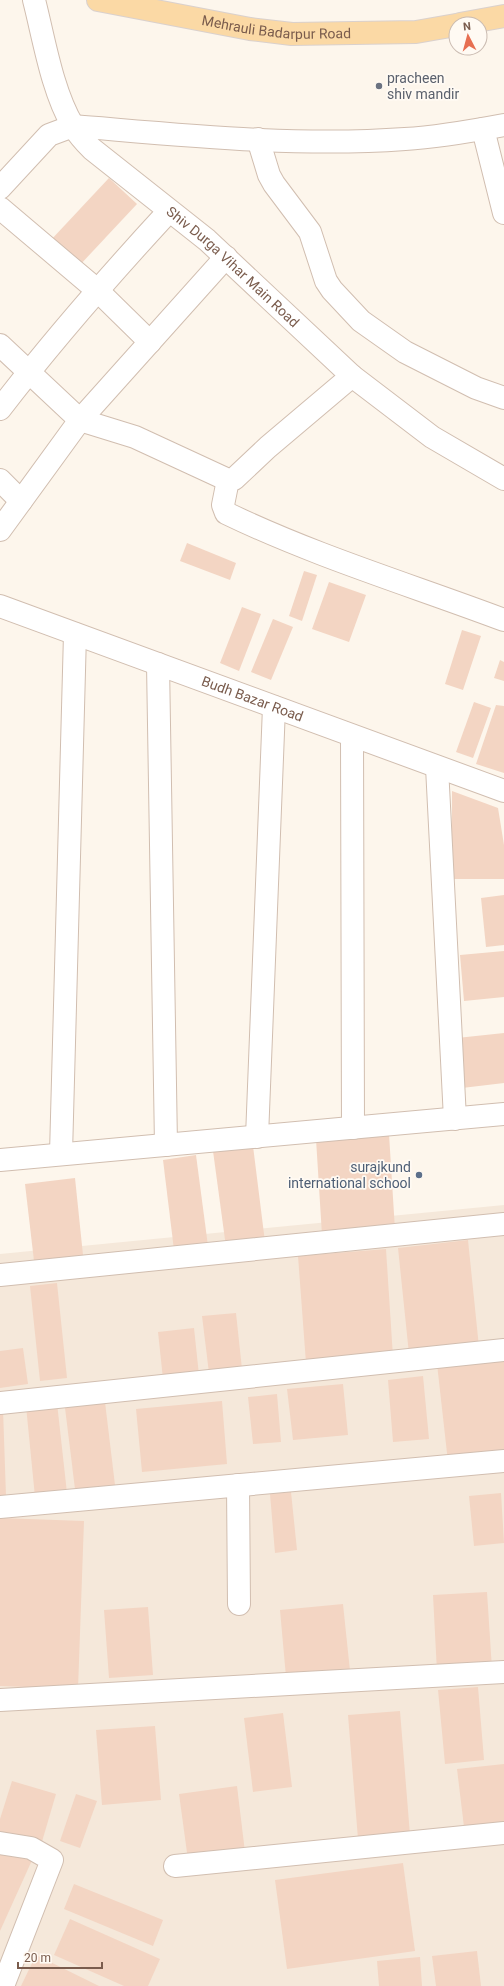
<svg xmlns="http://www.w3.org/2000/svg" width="504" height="1986" viewBox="0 0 504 1986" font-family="Roboto,sans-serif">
<rect width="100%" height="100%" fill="#fdf6ec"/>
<path fill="#f5e8da" d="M 504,1205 L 504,1986 L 0,1986 L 0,1254 Z"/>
<g fill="#f3d5c3">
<path d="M 109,178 L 137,204 L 78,267 L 50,241 Z"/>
<path d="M 187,543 L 236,563 L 230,580 L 180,561 Z"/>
<path d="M 304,571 L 317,575 L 302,621 L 289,616 Z"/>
<path d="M 329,582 L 366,595 L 349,642 L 312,629 Z"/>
<path d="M 242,607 L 261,614 L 239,671 L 220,663 Z"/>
<path d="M 273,619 L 293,627 L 271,680 L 251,672 Z"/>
<path d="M 462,630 L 481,636 L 463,690 L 445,684 Z"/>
<path d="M 500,660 L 504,662 L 504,681 L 494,678 Z"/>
<path d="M 474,702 L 491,708 L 473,758 L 456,752 Z"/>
<path d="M 496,705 L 504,706 L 504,773 L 476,764 Z"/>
<path d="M 452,791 L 498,808 L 504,845 L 504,879 L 452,879 Z"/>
<path d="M 504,895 L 504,945 L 486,947 L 481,898 Z"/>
<path d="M 504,951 L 504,997 L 464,1001 L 460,955 Z"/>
<path d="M 504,1033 L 504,1083 L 462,1088 L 457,1038 Z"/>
<path d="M 389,1134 L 395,1230 L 322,1235 L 316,1139 Z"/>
<path d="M 253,1146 L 265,1242 L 226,1247 L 213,1151 Z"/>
<path d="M 196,1155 L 208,1246 L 174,1250 L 163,1160 Z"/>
<path d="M 75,1178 L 83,1255 L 34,1261 L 25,1184 Z"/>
<path d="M 468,1240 L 479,1347 L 409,1354 L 398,1248 Z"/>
<path d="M 386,1249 L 393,1357 L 306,1363 L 298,1256 Z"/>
<path d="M 57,1283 L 67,1378 L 40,1381 L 30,1286 Z"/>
<path d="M 236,1313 L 242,1369 L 209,1373 L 202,1316 Z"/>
<path d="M 194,1328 L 199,1375 L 163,1379 L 158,1332 Z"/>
<path d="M 23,1348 L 28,1384 L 0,1388 L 0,1351 Z"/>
<path d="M 504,1356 L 504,1456 L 448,1462 L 437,1364 Z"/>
<path d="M 423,1376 L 429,1439 L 393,1442 L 388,1380 Z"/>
<path d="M 343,1384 L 348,1435 L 293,1440 L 287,1389 Z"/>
<path d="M 277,1394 L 281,1442 L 253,1444 L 248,1397 Z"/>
<path d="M 222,1401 L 227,1464 L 142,1472 L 136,1409 Z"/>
<path d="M 105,1402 L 115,1485 L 75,1489 L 65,1408 Z"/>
<path d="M 57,1403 L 67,1493 L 35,1497 L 26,1406 Z"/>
<path d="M 0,1409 L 3,1409 L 6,1496 L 0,1496 Z"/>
<path d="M 291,1492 L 297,1550 L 275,1553 L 270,1494 Z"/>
<path d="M 501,1493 L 504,1543 L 474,1546 L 469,1496 Z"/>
<path d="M 0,1518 L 84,1521 L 78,1689 L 0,1686 Z"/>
<path d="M 487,1592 L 492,1669 L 437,1672 L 433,1595 Z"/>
<path d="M 343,1604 L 350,1671 L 286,1677 L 280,1610 Z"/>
<path d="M 148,1607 L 153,1675 L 109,1678 L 104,1610 Z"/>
<path d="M 478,1687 L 484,1760 L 445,1764 L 438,1690 Z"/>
<path d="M 400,1711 L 410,1835 L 358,1839 L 348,1715 Z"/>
<path d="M 283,1713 L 292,1787 L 253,1792 L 244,1718 Z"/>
<path d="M 155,1726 L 161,1800 L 102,1805 L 96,1730 Z"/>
<path d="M 504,1764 L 504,1823 L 464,1827 L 457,1769 Z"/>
<path d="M 12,1781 L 56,1794 L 41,1845 L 0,1833 L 0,1819 Z"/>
<path d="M 237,1786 L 245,1852 L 188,1860 L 179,1794 Z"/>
<path d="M 76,1794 L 97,1801 L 80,1848 L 60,1841 Z"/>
<path d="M 0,1853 L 33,1858 L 0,1931 Z"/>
<path d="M 403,1863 L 415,1951 L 287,1969 L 275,1880 Z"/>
<path d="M 74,1884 L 163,1920 L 153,1946 L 64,1909 Z"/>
<path d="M 70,1919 L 160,1959 L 148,1986 L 124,1986 L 54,1955 Z"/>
<path d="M 477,1951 L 481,1986 L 436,1986 L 432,1956 Z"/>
<path d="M 36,1955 L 99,1986 L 21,1986 Z"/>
<path d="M 420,1957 L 422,1986 L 379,1986 L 377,1961 Z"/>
</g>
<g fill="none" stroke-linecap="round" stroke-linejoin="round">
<defs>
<g id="minor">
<path id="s1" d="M 34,0 C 44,39 52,91 73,126 C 78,134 85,142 92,149 L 207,240 L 352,376 L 432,437 L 504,479"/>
<path d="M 483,129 L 504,213"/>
<path d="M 258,139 L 269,175 L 274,184 L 310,232 L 326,281 L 332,290 L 361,321 L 405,352 L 476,388 L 504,398"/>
<path d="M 0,188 L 49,135 L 73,126 C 183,135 295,147 405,139 C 438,137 472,131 504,125"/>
<path d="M 0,208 L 97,290 L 150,342"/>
<path d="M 0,345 L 80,420 L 135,437 L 228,480 L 234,479 L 268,447 L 352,376"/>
<path d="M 0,409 C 53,340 110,275 169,211"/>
<path d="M 0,480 L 21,501"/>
<path d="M 228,480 L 223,505 L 226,513 C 315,556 411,585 504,620"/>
<path d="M 0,530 L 80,420 L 226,257"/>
<path id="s2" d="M 0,606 L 504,791"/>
<path d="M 158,664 L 166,1145"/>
<path d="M 352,736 L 353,1128"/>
<path d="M 437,767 L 455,1119"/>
<path d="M 257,1137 L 274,707"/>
<path d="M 61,1154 L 75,634"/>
<path d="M 0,1160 L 504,1114"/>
<path d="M 0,1275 L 504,1224"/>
<path d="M 0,1403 L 504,1350"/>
<path d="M 238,1485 L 239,1604"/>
<path d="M 0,1507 L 504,1461"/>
<path d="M 0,1700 L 504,1672"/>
<path d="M 0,1843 L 31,1848 L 52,1860 L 3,1986"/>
<path d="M 175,1866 L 504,1833"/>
</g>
<g id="major">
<path id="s3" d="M 98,0 L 250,29 L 292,34 L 416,32 L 456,25"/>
<path d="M 460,24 L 504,16"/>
</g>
</defs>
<use href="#minor" stroke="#d1beb0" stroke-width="24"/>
<use href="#major" stroke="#dad1cd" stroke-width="24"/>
<use href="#minor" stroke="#fff" stroke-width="22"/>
<use href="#major" stroke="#fbd9a5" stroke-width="22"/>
</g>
<circle fill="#6b7280" stroke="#fffaf3" stroke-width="1.5" cx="379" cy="86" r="4"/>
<circle fill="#5c6f8a" stroke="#fffaf3" stroke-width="1.5" cx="419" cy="1175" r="4"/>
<g text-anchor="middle" stroke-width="3.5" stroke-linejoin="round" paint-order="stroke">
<g font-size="14" fill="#7a5c4d" stroke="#fffaf3">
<text dy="5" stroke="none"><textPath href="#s3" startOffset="181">Mehrauli Badarpur Road</textPath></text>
<text dy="5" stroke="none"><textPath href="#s1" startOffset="346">Shiv Durga Vihar Main Road</textPath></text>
<text dy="5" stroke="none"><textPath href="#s2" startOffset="269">Budh Bazar Road</textPath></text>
</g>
<g font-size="14" fill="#5b616d" stroke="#fffaf3" text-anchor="start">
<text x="387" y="83">pracheen<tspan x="387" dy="16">shiv mandir</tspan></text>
</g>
<g font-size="14" fill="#4e5e75" stroke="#fffaf3" text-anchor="end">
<text x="411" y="1172">surajkund<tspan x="411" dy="16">international school</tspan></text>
</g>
</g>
<g transform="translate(468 36) rotate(354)"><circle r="19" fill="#fffaf3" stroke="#cabbb1"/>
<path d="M0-3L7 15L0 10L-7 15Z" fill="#e76f51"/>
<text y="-6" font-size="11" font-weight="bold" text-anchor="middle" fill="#7a5c4d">N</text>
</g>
<path d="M18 1962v6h84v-6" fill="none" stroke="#7a5c4d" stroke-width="2"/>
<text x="24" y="1962" font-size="12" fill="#7a5c4d" stroke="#fffaf3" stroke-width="3" paint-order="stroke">20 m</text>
</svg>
